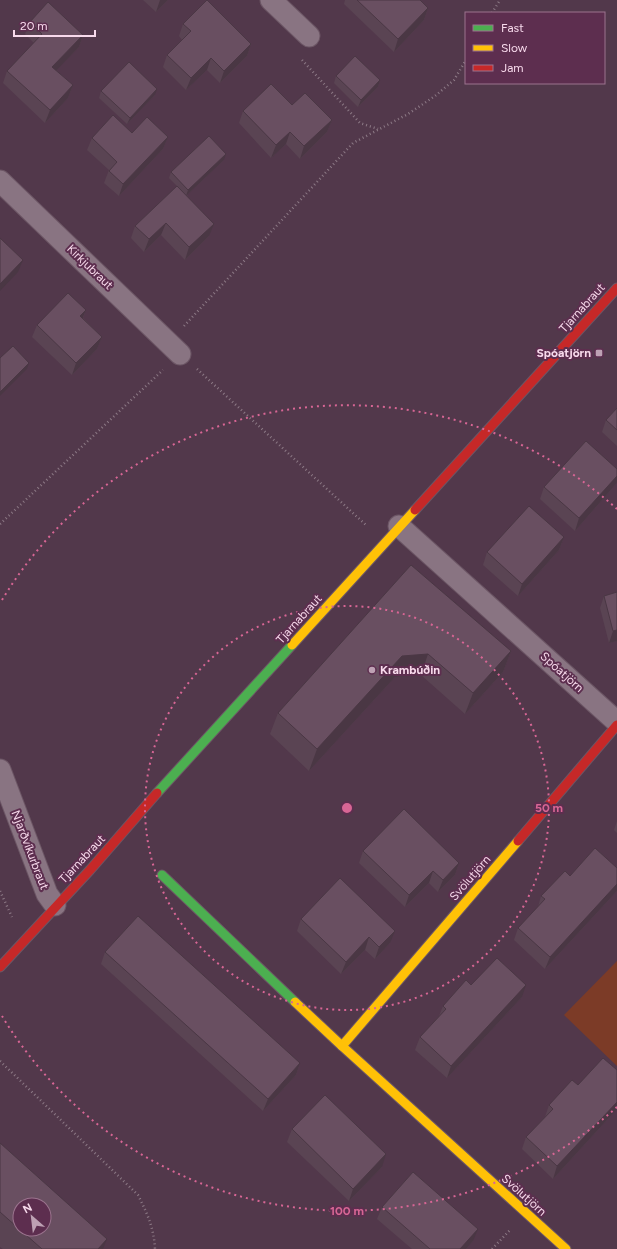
<svg xmlns="http://www.w3.org/2000/svg" width="617" height="1249" viewBox="0 0 617 1249" font-family="Figtree,sans-serif">
<rect width="100%" height="100%" fill="#52384b"/>
<path fill="#7c3b27" d="M 617,961 L 617,1066 L 564,1015 Z"/>
<g fill="none" stroke-linecap="round" stroke-linejoin="round">
<defs>
<g id="street">
<path d="M 271,0 L 309,36"/>
<path d="M 0,181 L 180,354"/>
<path d="M 399,526 L 617,722"/>
<path d="M 0,770 L 47,894 L 55,905"/>
</g>
<g id="fast">
<path d="M 157,793 L 292,645"/>
<path d="M 162,875 L 295,1002"/>
</g>
<g id="slow">
<path d="M 292,645 L 415,510"/>
<path d="M 295,1002 L 342,1046 L 518,841"/>
<path d="M 342,1046 L 566,1249"/>
</g>
<g id="jam">
<path d="M 415,510 L 617,288"/>
<path d="M 518,841 L 617,725"/>
<path d="M 0,967 L 90,870 L 157,793"/>
</g>
</defs>
<use href="#street" stroke="#6c5665" stroke-width="23"/>
<use href="#fast" stroke="#6c5665" stroke-width="11"/>
<use href="#slow" stroke="#6c5665" stroke-width="11"/>
<use href="#jam" stroke="#6c5665" stroke-width="11"/>
<g stroke="#8d7a86" stroke-width="2.5" stroke-dasharray="1 3" stroke-linecap="butt">
<path d="M 492,13 L 500,0"/>
<path d="M 302,60 L 360,123 L 378,129"/>
<path d="M 184,326 L 353,143 L 408,114 L 435,96 L 454,80 L 466,60"/>
<path d="M 197,369 L 367,526"/>
<path d="M 0,524 L 163,370"/>
<path d="M 0,891 L 12,917"/>
<path d="M 0,1061 L 138,1195 C 147,1213 154,1228 155,1249"/>
<path d="M 492,1249 L 510,1230"/>
</g>
<use href="#street" stroke="#897482" stroke-width="21"/>
<use href="#fast" stroke="#4caf50" stroke-width="9"/>
<use href="#slow" stroke="#ffc107" stroke-width="9"/>
<use href="#jam" stroke="#c62828" stroke-width="9"/>
</g>
<g fill="#5a4453">
<path d="M 143,0 L 168,0 L 156,12 Z"/>
<path d="M 345,0 L 420,0 L 428,8 L 424,20 L 394,52 L 344,4 Z"/>
<path d="M 30,22 L 83,35 L 79,47 L 56,70 L 73,85 L 68,98 L 45,123 L 3,83 L 7,71 L 34,43 L 25,34 Z"/>
<path d="M 183,24 L 251,44 L 247,56 L 220,83 L 207,70 L 186,90 L 163,67 L 167,55 L 182,40 L 179,36 Z"/>
<path d="M 336,76 L 380,80 L 378,87 L 358,107 L 334,83 Z"/>
<path d="M 101,91 L 155,95 L 127,124 L 99,98 Z"/>
<path d="M 292,105 L 332,120 L 327,132 L 300,159 L 286,144 L 271,158 L 239,123 L 243,111 Z"/>
<path d="M 132,133 L 168,137 L 163,149 L 119,196 L 104,183 L 109,170 L 87,150 L 92,138 Z"/>
<path d="M 224,160 L 187,195 L 209,236 L 185,260 L 161,235 L 144,252 L 131,238 L 135,226 L 177,186 L 169,178 L 171,172 Z"/>
<path d="M 86,310 L 83,318 L 102,337 L 97,349 L 72,375 L 32,337 L 37,325 Z"/>
<path d="M 617,408 L 617,446 L 602,432 L 606,420 Z"/>
<path d="M 616,484 L 575,531 L 540,499 L 544,487 Z"/>
<path d="M 564,537 L 559,550 L 518,596 L 483,565 L 487,552 Z"/>
<path d="M 411,565 L 511,651 L 503,672 L 465,714 L 421,675 L 395,677 L 309,771 L 270,734 L 278,713 Z"/>
<path d="M 617,592 L 617,641 L 609,643 L 600,608 L 604,596 Z"/>
<path d="M 617,821 L 617,833 L 614,830 Z"/>
<path d="M 363,851 L 459,863 L 455,875 L 438,892 L 429,883 L 405,907 L 359,863 Z"/>
<path d="M 617,868 L 617,891 L 545,969 L 514,940 L 518,928 L 538,907 L 541,896 L 570,876 Z"/>
<path d="M 301,919 L 390,943 L 375,959 L 365,950 L 341,974 L 297,931 Z"/>
<path d="M 105,952 L 300,1063 L 296,1075 L 263,1111 L 101,964 Z"/>
<path d="M 522,997 L 447,1078 L 415,1050 L 420,1037 L 439,1016 L 443,1006 Z"/>
<path d="M 617,1070 L 617,1109 L 553,1179 L 522,1149 L 526,1137 L 545,1117 L 549,1105 L 578,1085 Z"/>
<path d="M 292,1129 L 382,1167 L 349,1201 L 287,1142 Z"/>
<path d="M 0,1143 L 103,1249 L 3,1249 L 0,1247 Z"/>
<path d="M 382,1207 L 473,1241 L 466,1249 L 412,1249 L 377,1219 Z"/>
</g>
<g fill="#4a3744">
<path d="M 160,0 L 168,0 L 156,12 Z"/>
<path d="M 428,8 L 424,20 L 394,52 L 398,39 Z"/>
<path d="M 83,35 L 79,47 L 48,79 L 52,67 Z"/>
<path d="M 251,44 L 247,56 L 220,83 L 224,71 Z"/>
<path d="M 211,58 L 207,70 L 186,90 L 191,78 Z"/>
<path d="M 380,80 L 378,87 L 358,107 L 361,100 Z"/>
<path d="M 73,85 L 68,98 L 45,123 L 50,110 Z"/>
<path d="M 157,89 L 155,95 L 127,124 L 130,118 Z"/>
<path d="M 332,120 L 327,132 L 300,159 L 304,146 Z"/>
<path d="M 290,132 L 286,144 L 271,158 L 276,145 Z"/>
<path d="M 168,137 L 163,149 L 119,196 L 123,184 Z"/>
<path d="M 226,154 L 224,160 L 186,196 L 188,190 Z"/>
<path d="M 166,223 L 161,235 L 144,252 L 149,239 Z"/>
<path d="M 214,224 L 209,236 L 185,260 L 189,247 Z"/>
<path d="M 23,260 L 18,272 L 0,291 L 0,284 Z"/>
<path d="M 86,310 L 81,322 L 80,316 Z"/>
<path d="M 102,337 L 97,349 L 72,375 L 76,363 Z"/>
<path d="M 29,363 L 27,369 L 0,396 L 0,392 Z"/>
<path d="M 617,476 L 617,482 L 616,484 L 575,531 L 579,518 Z"/>
<path d="M 564,537 L 559,550 L 518,596 L 522,584 Z"/>
<path d="M 617,630 L 617,641 L 609,643 L 613,631 Z"/>
<path d="M 511,651 L 503,672 L 465,714 L 473,693 Z"/>
<path d="M 428,654 L 421,675 L 395,677 L 309,771 L 317,749 L 402,656 Z"/>
<path d="M 459,863 L 455,875 L 438,892 L 443,880 Z"/>
<path d="M 433,871 L 429,883 L 405,907 L 409,895 Z"/>
<path d="M 617,884 L 617,891 L 545,969 L 550,957 Z"/>
<path d="M 395,931 L 390,943 L 375,959 L 379,947 Z"/>
<path d="M 369,937 L 365,950 L 341,974 L 346,962 Z"/>
<path d="M 526,985 L 522,997 L 447,1078 L 451,1066 Z"/>
<path d="M 300,1063 L 296,1075 L 263,1111 L 268,1099 Z"/>
<path d="M 617,1102 L 617,1109 L 553,1179 L 557,1166 Z"/>
<path d="M 386,1154 L 382,1167 L 349,1201 L 353,1189 Z"/>
<path d="M 478,1229 L 473,1241 L 466,1249 L 460,1249 Z"/>
<path d="M 107,1239 L 103,1249 L 98,1249 Z"/>
</g>
<g fill="#694f61" stroke="#4a3744" fill-rule="evenodd">
<path d="M 207,0 L 251,44 L 224,71 L 211,58 L 191,78 L 167,55 L 191,31 L 183,24 Z"/>
<path d="M 357,0 L 420,0 L 428,8 L 398,39 Z"/>
<path d="M 48,2 L 83,35 L 52,67 L 73,85 L 50,110 L 7,71 L 42,34 L 30,22 Z"/>
<path d="M 355,56 L 380,80 L 361,100 L 336,76 Z"/>
<path d="M 129,62 L 157,89 L 130,118 L 101,91 Z"/>
<path d="M 271,84 L 292,105 L 305,93 L 332,120 L 304,146 L 290,132 L 276,145 L 243,111 Z"/>
<path d="M 113,115 L 132,133 L 147,117 L 168,137 L 123,184 L 109,171 L 117,162 L 92,138 Z"/>
<path d="M 209,136 L 226,154 L 188,190 L 171,172 Z"/>
<path d="M 177,186 L 214,224 L 189,247 L 166,223 L 149,239 L 135,226 Z"/>
<path d="M 0,238 L 23,260 L 0,284 Z"/>
<path d="M 68,293 L 86,310 L 80,316 L 102,337 L 76,363 L 37,325 Z"/>
<path d="M 13,346 L 29,363 L 0,392 L 0,358 Z"/>
<path d="M 617,408 L 617,430 L 606,420 Z"/>
<path d="M 586,441 L 617,469 L 617,476 L 579,518 L 544,487 Z"/>
<path d="M 529,506 L 564,537 L 522,584 L 487,552 Z"/>
<path d="M 411,565 L 511,651 L 473,693 L 428,654 L 402,656 L 317,749 L 278,713 Z"/>
<path d="M 617,592 L 617,630 L 613,631 L 604,596 Z"/>
<path d="M 404,809 L 459,863 L 443,880 L 433,871 L 409,895 L 363,851 Z"/>
<path d="M 595,848 L 617,868 L 617,884 L 550,957 L 518,928 L 545,899 L 541,896 L 565,871 L 570,876 Z"/>
<path d="M 340,878 L 395,931 L 379,947 L 369,937 L 346,962 L 301,919 Z"/>
<path d="M 138,916 L 300,1063 L 268,1099 L 105,952 Z"/>
<path d="M 497,958 L 526,985 L 451,1066 L 420,1037 L 446,1009 L 443,1006 L 466,980 L 471,985 Z"/>
<path d="M 603,1058 L 617,1070 L 617,1102 L 557,1166 L 526,1137 L 553,1109 L 549,1105 L 572,1080 L 578,1085 Z"/>
<path d="M 325,1095 L 386,1154 L 353,1189 L 292,1129 Z"/>
<path d="M 0,1143 L 107,1239 L 98,1249 L 42,1249 L 0,1212 ZM 20,1205 L 44,1205 L 44,1229 L 20,1229 Z"/>
<path d="M 413,1172 L 478,1229 L 460,1249 L 430,1249 L 382,1207 Z"/>
</g>
<g fill="none" stroke="#d86695" stroke-width="2" stroke-dasharray="2 4">
<circle cx="347" cy="808" r="202"/>
<path d="M617 1107A403 403 0 0 1 2 1016M2 600A403 403 0 0 1 617 509"/>
</g>
<g fill="#bea1b4" stroke="#5d2e4f" stroke-width="1.5">
<rect x="595" y="349" width="8" height="8" rx="2"/>
<circle cx="372" cy="670" r="4"/>
</g>
<g text-anchor="middle" stroke-width="4" stroke-linejoin="round" paint-order="stroke">
<g font-size="12" fill="#f8daec" stroke="#5d2e4f">
<text transform="translate(90 267) rotate(44)" y="4">Kirkjubraut</text>
<text transform="translate(582 308) rotate(-48)" y="4">Tjarnabraut</text>
<text transform="translate(299 619) rotate(-48)" y="4">Tjarnabraut</text>
<text transform="translate(562 672) rotate(42)" y="4">Spóatjörn</text>
<text transform="translate(30 850) rotate(69)" y="4">Njarðvíkurbraut</text>
<text transform="translate(82 859) rotate(-47)" y="4">Tjarnabraut</text>
<text transform="translate(470 878) rotate(-49)" y="4">Svölutjörn</text>
<text transform="translate(524 1195) rotate(42)" y="4">Svölutjörn</text>
</g>
<g font-size="12" font-weight="bold" fill="#f8daec" stroke="#5d2e4f" text-anchor="end">
<text x="591" y="357">Spóatjörn</text>
<text x="380" y="674" text-anchor="start">Krambúðin</text>
</g>
</g>
<circle cx="347" cy="808" r="6" fill="#d86695" stroke="#5d2e4f" stroke-width="2"/>
<g font-size="12" text-anchor="middle" font-weight="bold" fill="#d86695" stroke="#5d2e4f" stroke-width="4" stroke-linejoin="round" paint-order="stroke">
<text x="549" y="812">50 m</text>
<text x="347" y="1215">100 m</text>
</g>
<rect x="465" y="12" width="140" height="72" fill="#5d2e4f" stroke="#9b738e"/>
<rect x="473" y="25" width="20" height="6" fill="#4caf50" stroke="#9b738e"/>
<text x="501" y="32" font-size="12" fill="#f8daec">Fast</text>
<rect x="473" y="45" width="20" height="6" fill="#ffc107" stroke="#9b738e"/>
<text x="501" y="52" font-size="12" fill="#f8daec">Slow</text>
<rect x="473" y="65" width="20" height="6" fill="#c62828" stroke="#9b738e"/>
<text x="501" y="72" font-size="12" fill="#f8daec">Jam</text>
<g transform="translate(32 1217) rotate(332)"><circle r="19" fill="#5d2e4f" stroke="#9b738e"/>
<path d="M0-3L7 15L0 10L-7 15Z" fill="#bea1b4"/>
<text y="-6" font-size="11" font-weight="bold" text-anchor="middle" fill="#f8daec">N</text>
</g>
<path d="M14 30v6h81v-6" fill="none" stroke="#f8daec" stroke-width="2"/>
<text x="20" y="30" font-size="12" fill="#f8daec" stroke="#5d2e4f" stroke-width="3" paint-order="stroke">20 m</text>
</svg>
